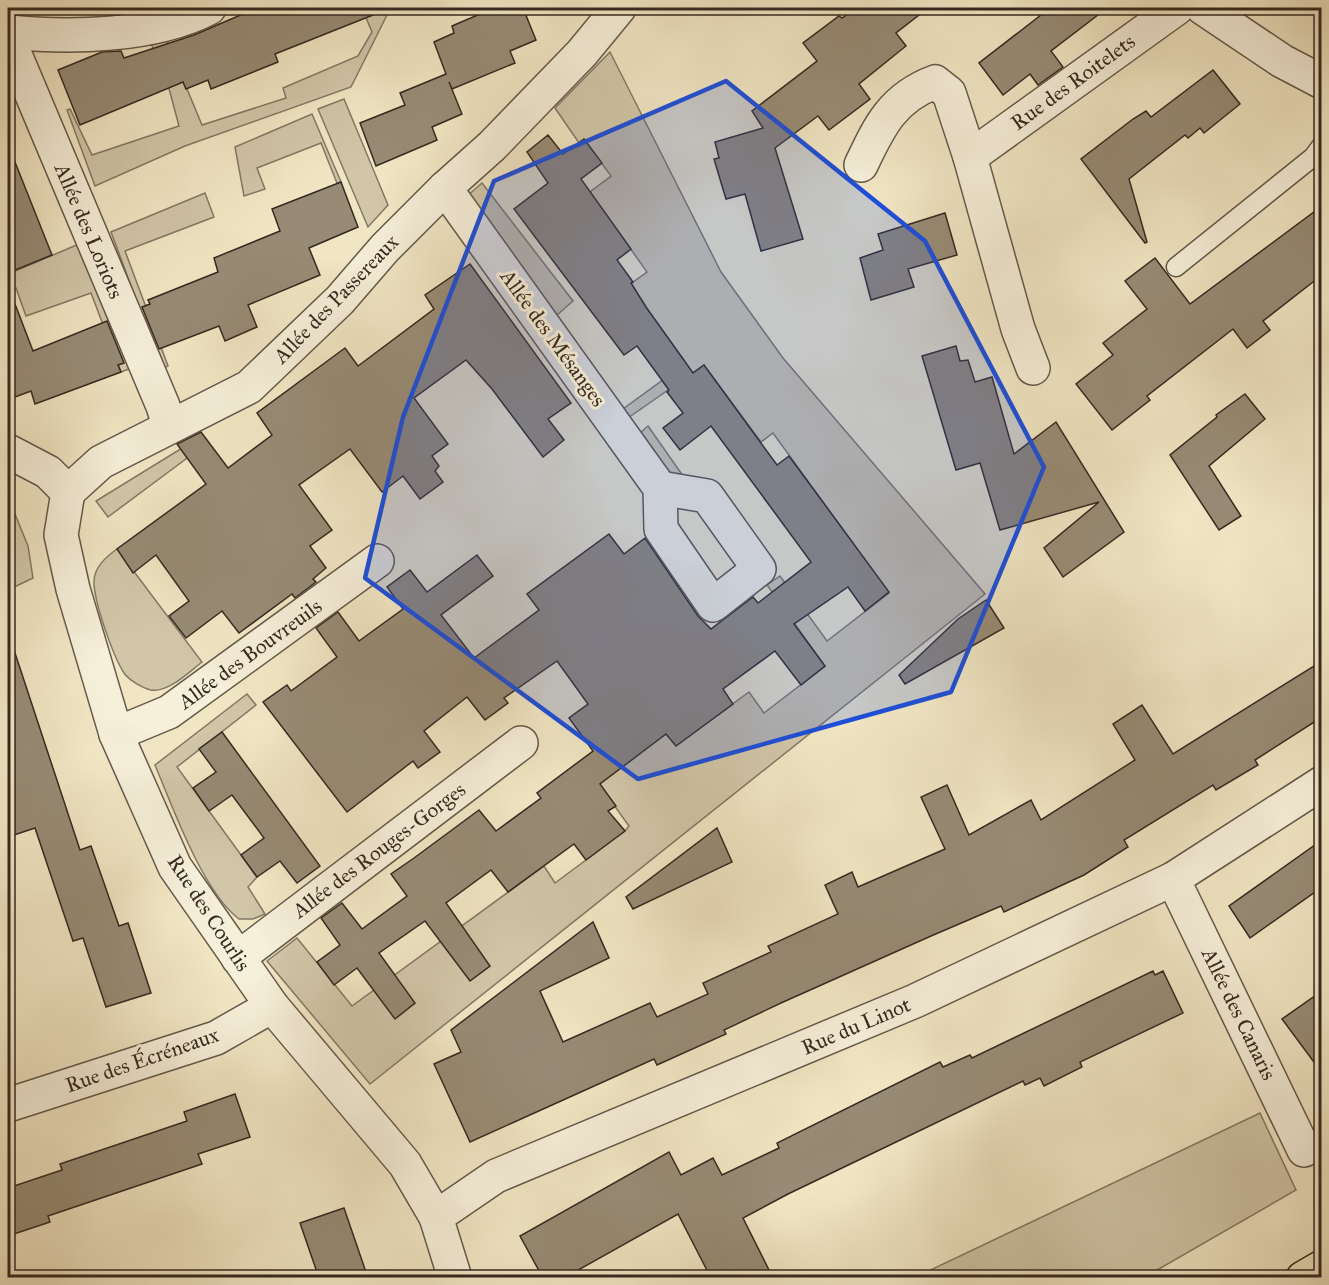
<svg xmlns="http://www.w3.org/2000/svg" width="1329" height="1285" viewBox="0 0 1329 1285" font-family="'IM FELL Great Primer',serif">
<rect width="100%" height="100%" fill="#f1e6c4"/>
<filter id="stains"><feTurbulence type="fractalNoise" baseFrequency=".00333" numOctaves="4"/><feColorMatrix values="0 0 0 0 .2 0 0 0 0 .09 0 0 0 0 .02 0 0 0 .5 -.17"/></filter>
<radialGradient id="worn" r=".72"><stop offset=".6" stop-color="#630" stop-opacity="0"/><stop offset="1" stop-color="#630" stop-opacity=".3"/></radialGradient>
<g fill="#d1c6a8" stroke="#837864" stroke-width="1.5">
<path d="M 362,8 L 388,8 L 389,11 L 351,87 L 185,146 L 95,186 L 67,110 L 70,109 L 92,155 L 179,126 L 167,81 L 144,27 L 160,24 L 202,125 L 286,98 L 283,88 L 358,56 L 372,32 Z"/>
<path d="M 610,52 L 721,272 L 783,358 L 985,594 L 370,1084 L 267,961 L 297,938 L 352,1006 L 544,866 L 555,883 L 625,831 L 629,826 L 598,783 L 666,734 L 676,745 L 749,692 L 764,713 L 825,666 L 767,585 L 780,576 L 827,641 L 889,593 L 773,433 L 761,442 L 704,365 L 628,418 L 623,409 L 686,363 L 629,285 L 647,272 L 590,192 L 611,176 L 584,139 L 579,143 L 555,108 Z"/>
<path d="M 344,99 L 388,205 L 368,227 L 318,109 Z"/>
<path d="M 312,114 L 341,182 L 337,183 L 321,143 L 257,168 L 265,189 L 244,196 L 235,147 Z"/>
<path d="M 482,183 L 573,301 L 556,316 L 467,196 Z"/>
<path d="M 205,193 L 214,217 L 125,251 L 168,366 L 162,369 L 111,232 Z"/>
<path d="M 79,244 L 86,260 L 129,369 L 121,372 L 91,293 L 26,316 L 16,288 L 8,291 L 8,274 Z"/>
<path d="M 648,426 L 688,483 L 680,489 L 639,434 Z"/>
<path d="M 200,437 L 206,444 L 108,517 L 96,501 Z"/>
<path d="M 8,497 L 28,546 L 33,578 L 8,590 Z"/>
<path d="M 117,549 L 202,662 C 189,672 168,693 151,690 C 142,688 129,680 124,673 C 113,656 94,602 94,582 C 94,567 106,557 117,549 Z"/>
<path d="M 247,694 L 256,705 L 177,767 L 257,877 L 248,887 L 265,914 L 253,919 L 239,919 C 203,892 173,808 155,765 Z"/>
<path d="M 1260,1113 L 1296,1190 L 1145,1277 L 916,1277 Z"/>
</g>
<g fill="#978b75" stroke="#352920" stroke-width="1.5">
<path d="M 257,8 L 388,9 L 275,54 L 278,62 L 211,89 L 208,80 L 186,89 L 183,82 L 80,125 L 58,70 L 102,52 L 121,51 L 124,58 L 194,35 Z"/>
<path d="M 494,8 L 523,8 L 536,40 L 510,51 L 515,63 L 452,89 L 449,82 L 462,114 L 432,127 L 437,140 L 376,166 L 360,123 L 405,105 L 400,93 L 446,74 L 434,42 L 454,33 L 452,26 Z"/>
<path d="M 856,8 L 928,8 L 896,33 L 906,46 L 859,84 L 870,99 L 829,130 L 818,116 L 775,148 L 803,239 L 761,251 L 745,194 L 726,199 L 714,159 L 719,158 L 715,142 L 763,128 L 752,111 L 817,61 L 803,43 L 839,16 L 842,18 Z"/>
<path d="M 1050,8 L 1107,8 L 1051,51 L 1063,67 L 1038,85 L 1030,74 L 1003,95 L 979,63 Z"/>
<path d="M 1213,70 L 1240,104 L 1204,133 L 1200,128 L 1188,138 L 1185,135 L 1129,179 L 1147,242 L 1145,243 L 1081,159 L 1133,119 L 1146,111 L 1151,117 Z"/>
<path d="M 548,135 L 563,154 L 584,139 L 602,163 L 581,179 L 631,249 L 617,260 L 633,282 L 631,283 L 646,307 L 693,373 L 704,365 L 777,465 L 789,456 L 889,592 L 865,611 L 848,587 L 794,624 L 825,666 L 801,685 L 775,651 L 723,689 L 733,704 L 676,746 L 666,734 L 600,784 L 616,806 L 608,811 L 625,831 L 586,860 L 574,844 L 508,892 L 491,870 L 446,903 L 490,966 L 470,981 L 425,921 L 379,953 L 415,1003 L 395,1019 L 357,968 L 334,985 L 317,962 L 340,945 L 321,918 L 342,903 L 362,929 L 407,896 L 391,874 L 414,858 L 479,810 L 496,831 L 541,798 L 537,793 L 593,751 L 569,718 L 588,704 L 557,661 L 504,698 L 508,703 L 485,720 L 467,697 L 424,731 L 440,752 L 418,768 L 413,761 L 347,812 L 263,702 L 287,685 L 291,691 L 337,657 L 316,628 L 338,612 L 359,641 L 403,609 L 387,587 L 410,570 L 427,592 L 477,555 L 493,576 L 441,615 L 474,658 L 539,610 L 527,594 L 609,534 L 624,554 L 645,538 L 698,616 L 711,629 L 753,597 L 758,603 L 811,562 L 711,426 L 680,450 L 663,428 L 683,413 L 667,392 L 669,390 L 637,346 L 624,355 L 514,209 L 548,183 L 527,152 Z"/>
<path d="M 9,147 L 52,255 L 8,273 L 8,148 Z"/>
<path d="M 341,182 L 358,227 L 309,248 L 320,275 L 248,305 L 257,327 L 225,341 L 219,326 L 159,349 L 142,307 L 150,304 L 148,300 L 218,272 L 214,258 L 280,231 L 272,209 Z"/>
<path d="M 1322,206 L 1322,275 L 1263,321 L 1270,330 L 1247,348 L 1233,329 L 1147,396 L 1150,400 L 1112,430 L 1076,384 L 1113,355 L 1103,343 L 1147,309 L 1125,281 L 1155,258 L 1190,304 Z"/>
<path d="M 945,213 L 957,255 L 908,269 L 914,287 L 871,300 L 860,258 L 883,250 L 878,234 Z"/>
<path d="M 470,264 L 571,403 L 548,419 L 564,440 L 543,457 L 492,389 L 466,360 L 414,398 L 448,444 L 432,456 L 439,466 L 435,471 L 443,482 L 420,499 L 403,476 L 382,492 L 350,449 L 299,485 L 332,530 L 310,546 L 326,568 L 313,579 L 316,582 L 295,598 L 292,594 L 239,633 L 222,611 L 186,638 L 169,616 L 189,601 L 156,555 L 133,573 L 117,549 L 206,484 L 177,444 L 201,432 L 228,468 L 272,435 L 257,413 L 345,348 L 358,366 L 434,309 L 425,295 Z"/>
<path d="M 8,291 L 10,291 L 33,351 L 107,321 L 124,363 L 118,365 L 121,372 L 35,404 L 31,391 L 15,397 L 8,379 Z"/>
<path d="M 956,346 L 960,361 L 968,360 L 975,382 L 992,377 L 1014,454 L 1056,422 L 1124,532 L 1063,577 L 1044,548 L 1099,502 L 1000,530 L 980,463 L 956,470 L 922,356 Z"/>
<path d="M 1245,394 L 1265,419 L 1209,466 L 1241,516 L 1219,530 L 1170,455 L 1217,417 L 1216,415 Z"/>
<path d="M 986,600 L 1004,628 L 905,684 L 899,675 L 958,619 Z"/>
<path d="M 13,647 L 80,850 L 91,846 L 119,926 L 128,923 L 151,993 L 106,1007 L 83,938 L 73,941 L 35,828 L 8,837 L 8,648 Z"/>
<path d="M 1322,661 L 1322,717 L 1255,760 L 1258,765 L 1216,790 L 1213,785 L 1124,840 L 1128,847 L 1084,875 L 1004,912 L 1001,906 L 931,936 L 781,1003 L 724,1030 L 726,1034 L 657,1065 L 654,1059 L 470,1142 L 434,1064 L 461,1052 L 451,1030 L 593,922 L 609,958 L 540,991 L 563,1042 L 650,1003 L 657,1017 L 708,994 L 703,983 L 771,952 L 768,946 L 838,914 L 825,885 L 852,872 L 858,887 L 945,849 L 921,797 L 947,785 L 969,835 L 1031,800 L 1041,820 L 1135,760 L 1113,724 L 1142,705 L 1173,754 Z"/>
<path d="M 222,732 L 320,866 L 297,883 L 280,861 L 257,877 L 241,855 L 264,838 L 232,795 L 209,811 L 193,788 L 216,772 L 199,749 Z"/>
<path d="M 717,828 L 732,862 L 633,909 L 626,897 Z"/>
<path d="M 1322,840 L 1322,887 L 1250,938 L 1229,906 Z"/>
<path d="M 1153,971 L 1155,975 L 1163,971 L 1183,1013 L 1080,1062 L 1082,1067 L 1044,1086 L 1040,1078 L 1025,1085 L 1023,1081 L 788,1194 L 743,1218 L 773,1278 L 711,1278 L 678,1214 L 564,1278 L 543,1278 L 520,1236 L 669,1152 L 681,1175 L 713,1158 L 722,1175 L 779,1148 L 777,1143 L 940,1062 L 943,1067 L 970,1055 L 972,1058 Z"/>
<path d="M 1322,991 L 1322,1073 L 1282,1019 Z"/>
<path d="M 235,1094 L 250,1137 L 198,1154 L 202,1164 L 48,1216 L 50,1222 L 8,1236 L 8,1188 L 62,1170 L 60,1164 L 187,1121 L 184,1112 Z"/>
<path d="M 344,1208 L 368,1278 L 319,1278 L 300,1223 Z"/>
</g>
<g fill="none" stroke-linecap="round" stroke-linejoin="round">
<defs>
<path id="service" d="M 1176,267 L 1313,157 L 1322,145"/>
<g id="minor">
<path d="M 1203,8 L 1282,61 L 1322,82"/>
<path d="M 8,32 C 70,38 153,37 209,8"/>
<path d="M 8,38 L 163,406 L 169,425"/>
<path d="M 861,165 C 879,127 892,98 935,82 L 949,93 L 970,157"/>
<path d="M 445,188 L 660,488 L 661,529 L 713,605 L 759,569 L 707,496 L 660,488"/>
<path d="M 1033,368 L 1018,329 L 970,157 L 1177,8"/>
<path d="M 8,451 L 48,472 L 68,492 L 101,462 L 249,387 L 340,300 L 385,248 L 445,188 L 492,146 L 582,53 L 619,8"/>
<path d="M 68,492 L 61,535 L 73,589 L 116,734 L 175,867 L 272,1006 L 405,1164 L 436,1217"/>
<path d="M 116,734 L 169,712 L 377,561"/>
<path d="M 1173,879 L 1304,1150"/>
<path d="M 238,958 L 521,743"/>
<path d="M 8,1105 L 216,1038 L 272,1006"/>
<path d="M 455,1278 L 436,1217 L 496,1176 L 915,1001 L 1173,879 L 1322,783"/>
</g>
<path id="motorway" d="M 1303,1278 L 1322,1267"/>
</defs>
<use href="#service" stroke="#645849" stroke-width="21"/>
<use href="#minor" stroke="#645849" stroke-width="36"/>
<use href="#motorway" stroke="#352920" stroke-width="36"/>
<use href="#service" stroke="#f6efd9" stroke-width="18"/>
<use href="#minor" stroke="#f6efd9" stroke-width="33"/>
<use href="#motorway" stroke="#f1e6c4" stroke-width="33"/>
</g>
<path fill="#1d4ed8" fill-opacity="0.2" stroke="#1d4ed8" stroke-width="4.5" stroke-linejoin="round" d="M 726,81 L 925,241 L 1044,467 L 951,692 L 638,779 L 365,578 L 403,417 L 494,181 Z"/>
<g text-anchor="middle" stroke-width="6" stroke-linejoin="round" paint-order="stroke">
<g font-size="21" fill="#352920" stroke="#f6efd9">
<text transform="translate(1073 82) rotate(-36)" y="7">Rue des Roitelets</text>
<text transform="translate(89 231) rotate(67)" y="7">Allée des Loriots</text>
<text transform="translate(336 299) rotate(-46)" y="7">Allée des Passereaux</text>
<text transform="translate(553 338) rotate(54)" y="7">Allée des Mésanges</text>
<text transform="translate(250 654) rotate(-36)" y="7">Allée des Bouvreuils</text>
<text transform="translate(379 850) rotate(-37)" y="7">Allée des Rouges-Gorges</text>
<text transform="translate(209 913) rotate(57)" y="7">Rue des Courlis</text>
<text transform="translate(1239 1014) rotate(64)" y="7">Allée des Canaris</text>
<text transform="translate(856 1026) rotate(-23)" y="7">Rue du Linot</text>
<text transform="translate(142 1060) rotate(-19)" y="7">Rue des Écréneaux</text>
</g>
</g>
<rect width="1329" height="1285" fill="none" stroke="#f1e6c4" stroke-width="30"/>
<rect x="9" y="9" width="1311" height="1267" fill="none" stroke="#352920" stroke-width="3"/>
<rect x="15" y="15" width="1299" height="1255" fill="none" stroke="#352920" stroke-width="1.5"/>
<rect width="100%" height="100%" filter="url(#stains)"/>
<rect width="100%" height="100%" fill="url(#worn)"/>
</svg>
